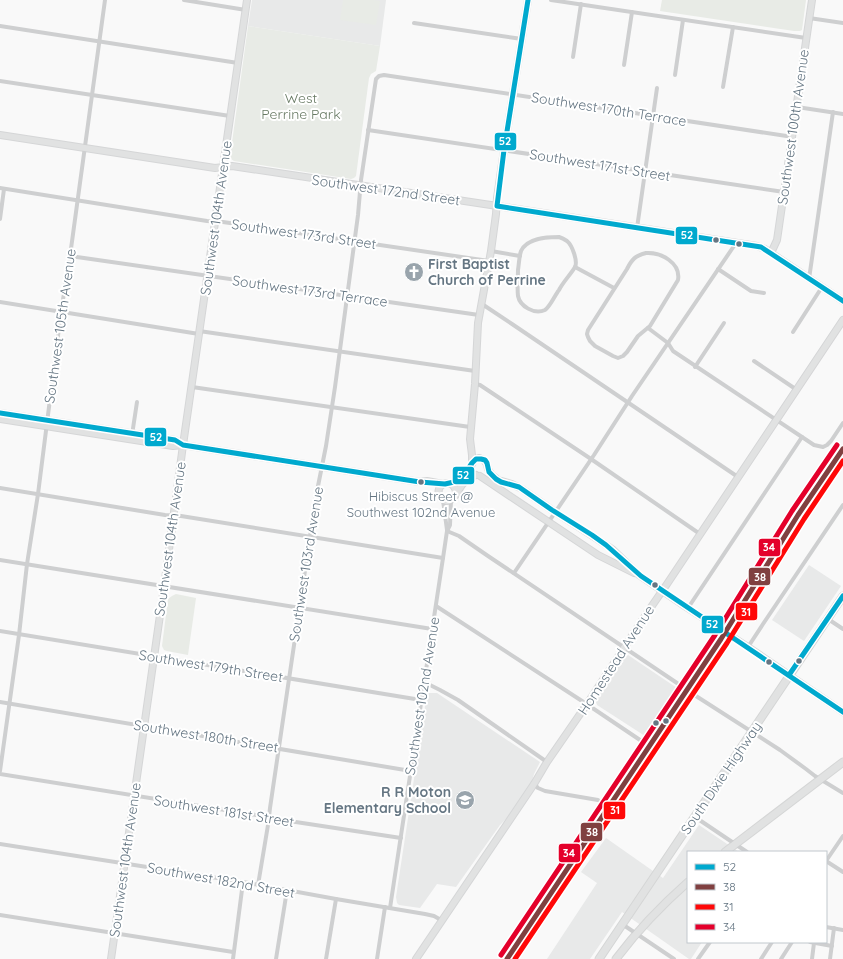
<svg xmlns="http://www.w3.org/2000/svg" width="843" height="959" viewBox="0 0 843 959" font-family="Quicksand,sans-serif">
<rect width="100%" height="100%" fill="#f9f9f9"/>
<g fill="#e8e9e9">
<path d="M 252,0 L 386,0 L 380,46 L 248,26 Z"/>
<path d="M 809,565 L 841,586 L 804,641 L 772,620 Z"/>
<path d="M 628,655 L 677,688 L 645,736 L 597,705 L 596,702 L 596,699 L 624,656 Z"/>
<path d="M 427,693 L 437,693 L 540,762 L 534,774 L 532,781 L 507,818 L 500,825 L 456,887 L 437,884 L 420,908 L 399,905 L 397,903 L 396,897 Z"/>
<path d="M 699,825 L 739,852 L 688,852 L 688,942 L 702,942 L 691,959 L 689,959 L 622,912 L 590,959 L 547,959 L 597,883 L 581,872 L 606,838 L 663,878 Z"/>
</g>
<g fill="#e8ebe6">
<path d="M 343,0 L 373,0 L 380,1 L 376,25 L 340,20 Z"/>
<path d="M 662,0 L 806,0 L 802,30 L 800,31 L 794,31 L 660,11 Z"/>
<path d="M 248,26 L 380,46 L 376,71 L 371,74 L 369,78 L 356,176 L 354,178 L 351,179 L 234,161 L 231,159 L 230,157 Z"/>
<path d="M 176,594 L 196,598 L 188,655 L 167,651 L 164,650 L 162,646 L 168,599 L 172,596 Z"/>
</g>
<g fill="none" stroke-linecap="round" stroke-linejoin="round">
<defs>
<g id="secondary">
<path d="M 0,135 L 215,168 L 232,166 L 504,207 L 757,246 L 765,249 L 843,301"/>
<path d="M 771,253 L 777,240 L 812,0"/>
<path d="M 0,413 L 175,440 L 183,445"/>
<path d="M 0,419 L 173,446 L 183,445 L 420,482 L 427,481 L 443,484"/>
<path d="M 472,463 L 472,455 L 470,439 L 475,384 L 478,323 L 491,251 L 496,214 L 497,198 L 504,150 L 528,0"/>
<path d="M 480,476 L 598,555 L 634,573"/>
<path d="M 451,484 L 464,476 L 469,470 L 474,460 L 479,458 L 484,460 L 487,464 L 488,469 L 491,474 L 498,480 L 512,484 L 522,489 L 555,512 L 594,537 L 612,549 L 639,575 L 686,607 L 748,647 L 843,712"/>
<path d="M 456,494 C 456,477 435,482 439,495 C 440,498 443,500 446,501 C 455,502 458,489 463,484 C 466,479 471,477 476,475"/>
<path d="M 111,959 L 164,587 L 183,445 L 247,0"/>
<path d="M 416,959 L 534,784 L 547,762 L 587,704 L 647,613 L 667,584 L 843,320"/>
</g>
<g id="highway">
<path d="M 725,852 L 843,762"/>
<path d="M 599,959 L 843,596"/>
<path d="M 616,959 C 637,931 662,905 688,882"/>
</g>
</defs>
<use href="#secondary" stroke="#d5d6d7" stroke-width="8"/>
<use href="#highway" stroke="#d5d6d6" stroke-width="9"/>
<g stroke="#cecfd0" stroke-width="4">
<path d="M 184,0 L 246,10"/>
<path d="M 551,0 L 806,38"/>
<path d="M 809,18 L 843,23"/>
<path d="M 414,23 L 522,39"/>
<path d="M 0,26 L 238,63"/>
<path d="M 573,57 L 581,4"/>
<path d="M 624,65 L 632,12"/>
<path d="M 675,75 L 683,20"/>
<path d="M 0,81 L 230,116"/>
<path d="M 723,87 L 733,27"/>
<path d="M 797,107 L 843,114"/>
<path d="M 368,130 L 784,192"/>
<path d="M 0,188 L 207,221 L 223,222 L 489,261"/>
<path d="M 0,219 L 4,189"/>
<path d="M 637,228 L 657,88"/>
<path d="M 559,237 C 562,238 564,239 567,241 C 572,245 578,261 575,267 C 571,274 563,282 559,290 C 555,295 550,307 545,310 C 534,315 520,306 518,296 C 517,287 518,279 518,270 C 519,264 519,257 521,251 C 527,238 546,237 559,237 Z"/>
<path d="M 491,251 L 520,256"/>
<path d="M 646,253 C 661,252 681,263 678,280 L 650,326 L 638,336 L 627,352 L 623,356 L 618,358 L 613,356 L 595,346 L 590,341 L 588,337 L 587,334 L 588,330 L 627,269 C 632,259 635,256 646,253 Z"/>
<path d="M 70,256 L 479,315"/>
<path d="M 575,267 L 614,288"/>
<path d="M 718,269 L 751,291 L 764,293"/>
<path d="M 809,279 L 833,112"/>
<path d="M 0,302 L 199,334"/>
<path d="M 482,304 L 512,324 L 738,477"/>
<path d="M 648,328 L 668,343 L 673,351 L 814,445 L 823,447 L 827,445 L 831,441 L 843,423"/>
<path d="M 199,331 L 475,371"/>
<path d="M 793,332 L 822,287"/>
<path d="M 754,361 L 797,390"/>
<path d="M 695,367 L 724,323"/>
<path d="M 475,384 L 480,385 L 591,459 L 700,534"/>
<path d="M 192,387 L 470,427"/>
<path d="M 132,435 L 137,402"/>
<path d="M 0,488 L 165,515 L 181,516 L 443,558"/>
<path d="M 443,500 L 447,530"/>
<path d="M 447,531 L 459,536 L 488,556 L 677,683"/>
<path d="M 0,560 L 432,629"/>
<path d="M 514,573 L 594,455 L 632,396 L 736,243"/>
<path d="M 436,606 L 582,701 L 640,740"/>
<path d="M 688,608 L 802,437"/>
<path d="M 828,619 L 843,629"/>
<path d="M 0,631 L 421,700"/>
<path d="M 748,647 L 763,624 L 843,505"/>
<path d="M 424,682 L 440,690 L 458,700 L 547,762"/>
<path d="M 696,696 L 780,750 L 806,769 L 815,776 L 843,793"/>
<path d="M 0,702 L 411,771"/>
<path d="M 0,771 L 19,635 L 27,564 L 38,494 L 61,312 L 70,256 L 105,0"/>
<path d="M 0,774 L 262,816 L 276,819 L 401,838"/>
<path d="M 534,784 L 538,788 L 545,791 L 598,800"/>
<path d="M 695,817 L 747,852"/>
<path d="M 0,844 L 243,882 L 336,899 L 425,914 L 434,916 L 441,920"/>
<path d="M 826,861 L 843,836"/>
<path d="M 826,861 L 843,872"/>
<path d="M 258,885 L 268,825 L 270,808 L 316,496 L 326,446 L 335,387 L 358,215 L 361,180 L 376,79 L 379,76 L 384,75 L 793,137"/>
<path d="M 390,908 L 443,558 L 447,531 L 450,525 L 451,500"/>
<path d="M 0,915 L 233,952"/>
<path d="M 622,924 L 674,959"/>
<path d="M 826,927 L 843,930"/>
<path d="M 810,942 L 832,946"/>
<path d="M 233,959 L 243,882"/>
<path d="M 276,959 L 287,890"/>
<path d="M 326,959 L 336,899"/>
<path d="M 377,959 L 385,907"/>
<path d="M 698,959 L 710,942"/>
<path d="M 761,959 L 772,942"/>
<path d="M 781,959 L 792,942"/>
<path d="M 812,959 L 814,943"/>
<path d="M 830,959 L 834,928"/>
</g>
<use href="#secondary" stroke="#e1e2e2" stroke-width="6"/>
<use href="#highway" stroke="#e1e2e2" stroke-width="7"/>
<defs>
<g id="bus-1">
<path d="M 528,0 L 504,150 L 497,206 L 761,247 L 843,301"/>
<path d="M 0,413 L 175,440 L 183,445 L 420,482 L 445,484 L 454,482 L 464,475 L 472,463 L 476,459 L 481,459 L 485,460 L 487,463 L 489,472 L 496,479 L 501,482 L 519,487 L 552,510 L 592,535 L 606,545 L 641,576 L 843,712"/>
<path d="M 789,675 L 843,596"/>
</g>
<path id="bus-2" d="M 507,959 L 721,639 L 798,515 L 843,449"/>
<path id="bus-3" d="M 515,959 L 727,643 L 804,519 L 843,461"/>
<path id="bus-4" d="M 501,955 L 715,635 L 792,511 L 837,445"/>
</defs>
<use href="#bus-1" stroke="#fff" stroke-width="8"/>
<use href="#bus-2" stroke="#fff" stroke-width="8"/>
<use href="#bus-3" stroke="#fff" stroke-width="8"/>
<use href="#bus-4" stroke="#fff" stroke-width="8"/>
<use href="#bus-1" stroke="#00a9ce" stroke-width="5"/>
<use href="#bus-2" stroke="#804040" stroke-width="5"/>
<use href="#bus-3" stroke="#ff0808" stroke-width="5"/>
<use href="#bus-4" stroke="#e4002b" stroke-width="5"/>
</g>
<defs>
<symbol id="church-disc" viewBox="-11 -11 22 22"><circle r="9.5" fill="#99a4ac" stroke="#fff"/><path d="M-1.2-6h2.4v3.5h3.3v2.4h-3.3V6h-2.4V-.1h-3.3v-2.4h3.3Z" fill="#fff"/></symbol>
<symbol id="school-disc" viewBox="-11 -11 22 22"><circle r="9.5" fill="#99a4ac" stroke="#fff"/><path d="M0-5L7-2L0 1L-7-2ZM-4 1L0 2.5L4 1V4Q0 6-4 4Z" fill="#fff"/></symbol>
</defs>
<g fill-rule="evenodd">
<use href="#church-disc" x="403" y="261" width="22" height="22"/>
<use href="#school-disc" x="454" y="789" width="22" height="22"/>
</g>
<g fill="#657683" stroke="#fff" stroke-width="1.5">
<circle cx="716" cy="240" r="3.5"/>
<circle cx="739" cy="244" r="3.5"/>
<circle cx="421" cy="482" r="3.5"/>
<circle cx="655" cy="585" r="3.5"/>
<circle cx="799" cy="661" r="3.5"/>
<circle cx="769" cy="662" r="3.5"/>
<circle cx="666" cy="721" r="3.5"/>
<circle cx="656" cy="723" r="3.5"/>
</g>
<g text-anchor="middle" stroke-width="4" stroke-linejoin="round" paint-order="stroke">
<g font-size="13" fill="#657683" stroke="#fff">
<text x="421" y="501">Hibiscus Street @<tspan x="421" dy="16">Southwest 102nd Avenue</tspan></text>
</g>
<g font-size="14" fill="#687a64" stroke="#fff">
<text x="301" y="103">West<tspan x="301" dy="16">Perrine Park</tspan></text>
</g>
<g font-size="14" fill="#657683" stroke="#fff">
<text transform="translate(609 109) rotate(9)" y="5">Southwest 170th Terrace</text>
<text transform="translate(793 127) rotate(-82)" y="5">Southwest 100th Avenue</text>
<text transform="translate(600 165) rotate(9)" y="5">Southwest 171st Street</text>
<text transform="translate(386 190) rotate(8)" y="5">Southwest 172nd Street</text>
<text transform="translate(216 218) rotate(-82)" y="5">Southwest 104th Avenue</text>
<text transform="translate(304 234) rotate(8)" y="5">Southwest 173rd Street</text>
<text transform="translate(310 291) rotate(8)" y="5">Southwest 173rd Terrace</text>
<text transform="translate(60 326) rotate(-82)" y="5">Southwest 105th Avenue</text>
<text transform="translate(170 539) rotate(-82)" y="5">Southwest 104th Avenue</text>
<text transform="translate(306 564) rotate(-81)" y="5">Southwest 103rd Avenue</text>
<text transform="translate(616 660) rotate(-57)" y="5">Homestead Avenue</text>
<text transform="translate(211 666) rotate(9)" y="5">Southwest 179th Street</text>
<text transform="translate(422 696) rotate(-81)" y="5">Southwest 102nd Avenue</text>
<text transform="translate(206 736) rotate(9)" y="5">Southwest 180th Street</text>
<text transform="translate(721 778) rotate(-56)" y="5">South Dixie Highway</text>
<text transform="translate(224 811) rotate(9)" y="5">Southwest 181st Street</text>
<text transform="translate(125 860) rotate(-82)" y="5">Southwest 104th Avenue</text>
<text transform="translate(221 880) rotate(10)" y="5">Southwest 182nd Street</text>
</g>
<g font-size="14" font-weight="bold" fill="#657683" stroke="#fff" text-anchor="start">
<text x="428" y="269">First Baptist<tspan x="428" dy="16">Church of Perrine</tspan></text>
<text x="451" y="797" text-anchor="end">R R Moton<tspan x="451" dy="16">Elementary School</tspan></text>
</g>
</g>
<g stroke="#fff" stroke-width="1.5">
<rect x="494" y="132" width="23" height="19" rx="4" fill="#00a9ce"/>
<rect x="675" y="226" width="23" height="19" rx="4" fill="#00a9ce"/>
<rect x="144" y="427" width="23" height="20" rx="4" fill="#00a9ce"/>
<rect x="452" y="466" width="23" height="19" rx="4" fill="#00a9ce"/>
<rect x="758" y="538" width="23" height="19" rx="4" fill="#e4002b"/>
<rect x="748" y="567" width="23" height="19" rx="4" fill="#804040"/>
<rect x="735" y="602" width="23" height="19" rx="4" fill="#ff0808"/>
<rect x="701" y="615" width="23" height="19" rx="4" fill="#00a9ce"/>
<rect x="603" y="801" width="23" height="19" rx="4" fill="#ff0808"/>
<rect x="580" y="822" width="23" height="20" rx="4" fill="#804040"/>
<rect x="558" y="843" width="23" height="20" rx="4" fill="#e4002b"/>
</g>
<g font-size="11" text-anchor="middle" font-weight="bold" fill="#fff">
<text x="505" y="145">52</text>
<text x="687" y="239">52</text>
<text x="156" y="441">52</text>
<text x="463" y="479">52</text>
<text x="769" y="551">34</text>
<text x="760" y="581">38</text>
<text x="746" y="616">31</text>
<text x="712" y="628">52</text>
<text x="615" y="814">31</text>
<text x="592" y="836">38</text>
<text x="569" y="857">34</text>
</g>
<rect x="687" y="851" width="140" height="92" fill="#ffffff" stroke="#c1c8cd"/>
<rect x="695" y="864" width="20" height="6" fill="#00a9ce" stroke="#c1c8cd"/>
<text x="723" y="871" font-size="12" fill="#657683">52</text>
<rect x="695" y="884" width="20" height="6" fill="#804040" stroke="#c1c8cd"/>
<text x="723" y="891" font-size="12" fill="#657683">38</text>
<rect x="695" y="904" width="20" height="6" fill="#ff0808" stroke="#c1c8cd"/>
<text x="723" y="911" font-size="12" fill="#657683">31</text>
<rect x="695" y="924" width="20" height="6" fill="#e4002b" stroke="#c1c8cd"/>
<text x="723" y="931" font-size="12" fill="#657683">34</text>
</svg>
